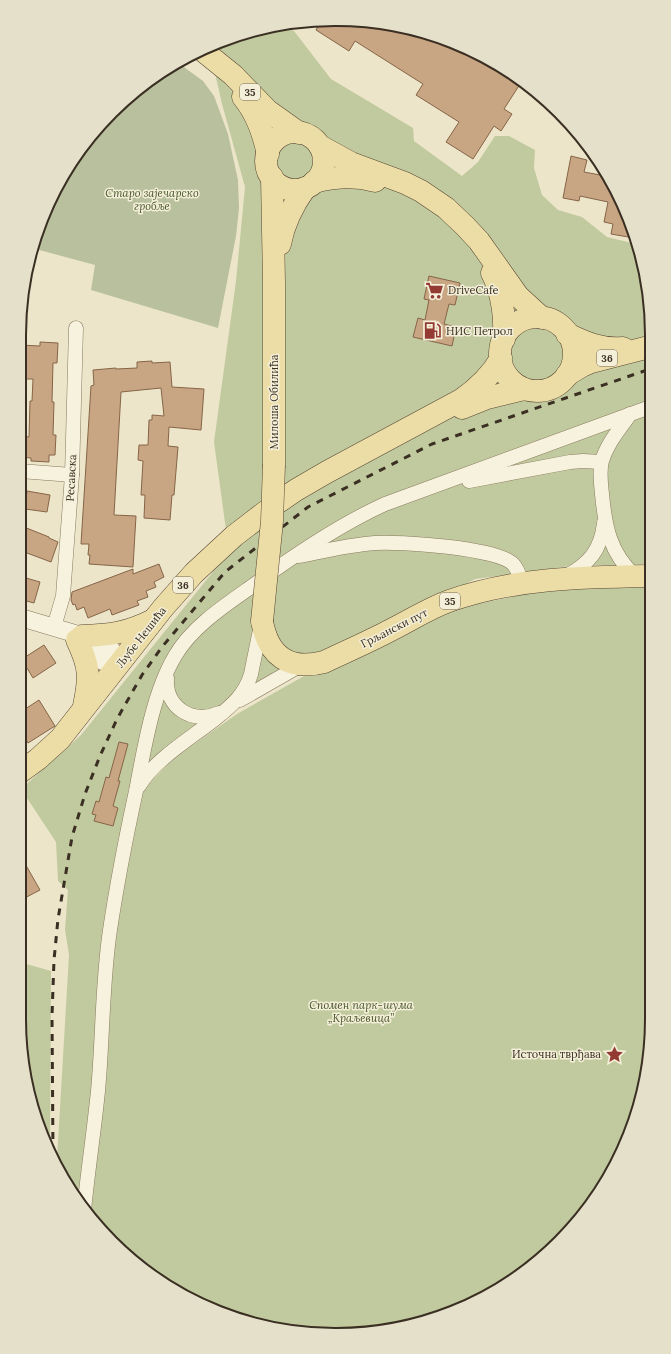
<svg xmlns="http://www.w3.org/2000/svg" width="671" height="1354" viewBox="0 0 671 1354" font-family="Lora,serif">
<rect width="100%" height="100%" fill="#ece5ca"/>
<g fill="#c1ca9e">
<path d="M 284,24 L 294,31 L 331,79 L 413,128 L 414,141 L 462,176 L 478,162 L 495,136 L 509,136 L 535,150 L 534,168 L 542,195 L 558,210 L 582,217 L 607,237 L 636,244 L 649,294 L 650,564 L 571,566 L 475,579 L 192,728 L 143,790 L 173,759 L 237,714 L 304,676 L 457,608 L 556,588 L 650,586 L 651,1039 L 641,1100 L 619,1158 L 559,1242 L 475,1302 L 377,1332 L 274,1329 L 177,1292 L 127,1256 L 85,1211 L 57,1159 L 69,955 L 65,930 L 68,890 L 58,881 L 56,842 L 21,789 L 81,735 L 229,552 L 214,442 L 236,281 L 245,187 L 222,104 L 209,47 L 234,36 Z"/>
<path d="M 19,959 L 23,963 L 51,971 L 50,1146 L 36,1120 L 19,1019 Z"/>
</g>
<path fill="#b9c09d" d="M 177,62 L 203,81 L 214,96 L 228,134 L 238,180 L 239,208 L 236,236 L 218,328 L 91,290 L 95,265 L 32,248 L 52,196 L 84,143 L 127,98 Z"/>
<g fill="#c8a583" stroke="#866547">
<path d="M 356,20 L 417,30 L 475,52 L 522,81 L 504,109 L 512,114 L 501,131 L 494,126 L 473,159 L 446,142 L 459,122 L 416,95 L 423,84 L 355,41 L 349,51 L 316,30 L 321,21 Z"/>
<path d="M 571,156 L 587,160 L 584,172 L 606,176 L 628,215 L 634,238 L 611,234 L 613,224 L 604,222 L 608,202 L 580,196 L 579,201 L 563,198 Z"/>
<path d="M 429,276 L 460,283 L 455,305 L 449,304 L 444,324 L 456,327 L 452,346 L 413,337 L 418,318 L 425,320 L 429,300 L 424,299 Z"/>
<path d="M 40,342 L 58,343 L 57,363 L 53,363 L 52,402 L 54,402 L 53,435 L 56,435 L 55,455 L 49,455 L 49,462 L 31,461 L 31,458 L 20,457 L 20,436 L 29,437 L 30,401 L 32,401 L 33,379 L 20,379 L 20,345 L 40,346 Z"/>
<path d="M 152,361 L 152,363 L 170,362 L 172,387 L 204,389 L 201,430 L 169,427 L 168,446 L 178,447 L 174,495 L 172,495 L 170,520 L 144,518 L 145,495 L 141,495 L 143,461 L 138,460 L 139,445 L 148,445 L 149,420 L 152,420 L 152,415 L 164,416 L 161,388 L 121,392 L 114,515 L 136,516 L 133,567 L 89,564 L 90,555 L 88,555 L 89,544 L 81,544 L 91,386 L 94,385 L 93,370 L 116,368 L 116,369 L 137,368 L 137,362 Z"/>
<path d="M 27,491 L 50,495 L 47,512 L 25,509 Z"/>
<path d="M 19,525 L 49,537 L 49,538 L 58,542 L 51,562 L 19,550 Z"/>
<path d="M 159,564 L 164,577 L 154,582 L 156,587 L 146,591 L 148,597 L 137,601 L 139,605 L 112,615 L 110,609 L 88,618 L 84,607 L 77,610 L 75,604 L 73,605 L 71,600 L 72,592 L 133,569 L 133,574 Z"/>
<path d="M 19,576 L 40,582 L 34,603 L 19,599 Z"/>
<path d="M 44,645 L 56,663 L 33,678 L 27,668 L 19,673 L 19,661 Z"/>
<path d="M 39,700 L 55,726 L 28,743 L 19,730 L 19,713 Z"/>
<path d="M 119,742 L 128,744 L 118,781 L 120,781 L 113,806 L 118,808 L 113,826 L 94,821 L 96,815 L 92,814 L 96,801 L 99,802 L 106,777 L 109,778 Z"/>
<path d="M 19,853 L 40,890 L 19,901 Z"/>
</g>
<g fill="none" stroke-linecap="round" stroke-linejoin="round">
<defs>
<g id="minor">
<path d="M 630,414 C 620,429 607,443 602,461 C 599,471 601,484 602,494 C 605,527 610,553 635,576"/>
<path d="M 20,471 L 72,475"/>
<path d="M 469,481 L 570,462 L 583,461 L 601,462"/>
<path d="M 299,556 C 324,551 349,545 375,543 C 399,541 498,548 513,564 C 518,569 520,577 522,583"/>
<path d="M 566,576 C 589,564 601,550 604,523"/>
<path d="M 54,627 L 63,596 L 72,475 L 76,328"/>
<path d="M 167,678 C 165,707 192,725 219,713"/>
<path d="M 240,700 L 303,664"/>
<path d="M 139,786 C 154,760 191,738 215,719 C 231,706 245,695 251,674 L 261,625"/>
<path d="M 84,1210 C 88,1170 94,1131 98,1091 C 103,1037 102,983 110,930 C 117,883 126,837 136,791 C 144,749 153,693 175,656 C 192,627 224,606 251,587 C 293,556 337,526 385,504 L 650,407"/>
</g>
<g id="tertiary">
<path d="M 19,617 L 93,639 L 111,649 L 121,662"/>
<path d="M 79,643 C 90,655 102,664 118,666"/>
</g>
<g id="primary">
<path d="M 202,50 L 233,75 L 268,111 L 299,133"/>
<path d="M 243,97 C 257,114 263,133 268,154"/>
<circle cx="295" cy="161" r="29"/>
<path d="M 320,146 L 351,163 L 405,183 L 421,191 L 446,208 L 465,226 L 479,241 L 518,296 L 542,318"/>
<path d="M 272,177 L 274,282 L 274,465"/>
<path d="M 314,182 C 335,177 354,175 375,181"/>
<path d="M 280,244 C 284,222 293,205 305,188"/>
<path d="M 492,273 C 503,294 505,316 504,339"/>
<circle cx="537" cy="354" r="37"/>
<path d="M 567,334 C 586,343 602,350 623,348"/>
<path d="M 567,375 L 582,366 L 591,362 L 649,347"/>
<path d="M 462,408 L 487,398 L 524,389"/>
<path d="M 262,621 C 268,656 289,671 324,662 C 345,652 366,643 387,632 C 408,622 427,609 449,601 C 514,578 582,577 650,576"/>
<path d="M 82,636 C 111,635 127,633 153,620"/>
<path d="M 77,640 C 90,667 90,677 84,706"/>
<path d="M 19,773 L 38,759 L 60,739 L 163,608 L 194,573 L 234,536 L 277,503 L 296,490 L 327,472 L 461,400 C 478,388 491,376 501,358"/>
</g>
</defs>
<use href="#minor" stroke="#88795f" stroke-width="15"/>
<use href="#tertiary" stroke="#88795f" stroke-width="18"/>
<use href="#primary" stroke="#564733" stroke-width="23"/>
<use href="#minor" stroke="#f7f2dd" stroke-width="14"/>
<use href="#tertiary" stroke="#f7f2dd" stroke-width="17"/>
<use href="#primary" stroke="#ecdca6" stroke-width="22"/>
<path stroke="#3a2f22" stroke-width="3" stroke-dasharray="7 7" stroke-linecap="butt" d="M 53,1153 L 52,1016 L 54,960 L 58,919 L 72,837 L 85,794 L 100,756 L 117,719 L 142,675 L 162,647 L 225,572 L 308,507 L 432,444 L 650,369"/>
<defs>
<path id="primary-bridge" d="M 262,621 L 272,521 L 274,465"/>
</defs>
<use href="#primary-bridge" stroke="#564733" stroke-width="23" stroke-linecap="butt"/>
<use href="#primary-bridge" stroke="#ecdca6" stroke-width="22"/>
</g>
<defs>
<symbol id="supermarket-bare" viewBox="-9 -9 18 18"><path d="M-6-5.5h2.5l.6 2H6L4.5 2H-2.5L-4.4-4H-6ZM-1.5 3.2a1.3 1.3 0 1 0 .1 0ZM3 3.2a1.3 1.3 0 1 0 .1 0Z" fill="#933b33" stroke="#f4efd9" stroke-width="2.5" paint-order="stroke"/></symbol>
<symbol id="fuel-bare" viewBox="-9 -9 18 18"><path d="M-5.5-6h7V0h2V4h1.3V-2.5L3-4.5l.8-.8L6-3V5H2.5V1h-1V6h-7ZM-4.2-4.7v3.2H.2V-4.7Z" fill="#933b33" stroke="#f4efd9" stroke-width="2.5" paint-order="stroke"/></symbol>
<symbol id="sight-bare" viewBox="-9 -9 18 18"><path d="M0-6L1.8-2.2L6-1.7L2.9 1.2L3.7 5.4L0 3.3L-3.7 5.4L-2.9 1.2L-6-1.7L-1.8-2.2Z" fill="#933b33" stroke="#f4efd9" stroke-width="2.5" paint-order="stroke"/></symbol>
</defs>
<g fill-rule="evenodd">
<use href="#supermarket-bare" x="422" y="278" width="25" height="25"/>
<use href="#fuel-bare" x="420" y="318" width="25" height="25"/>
<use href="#sight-bare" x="602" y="1042" width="25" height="25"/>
</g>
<g text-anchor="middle" stroke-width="3" stroke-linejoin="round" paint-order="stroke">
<g fill="#f4efd9" stroke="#726959" stroke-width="1">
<rect x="240" y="84" width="20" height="16" rx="3"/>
<rect x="597" y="350" width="20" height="16" rx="3"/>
<rect x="173" y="577" width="20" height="16" rx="3"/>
<rect x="440" y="593" width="20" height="16" rx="3"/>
</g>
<g font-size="10" font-weight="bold" fill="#3a2f22">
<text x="250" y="96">35</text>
<text x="607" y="362">36</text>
<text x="183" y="589">36</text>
<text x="450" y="605">35</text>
</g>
<g font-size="11" font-style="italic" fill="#46552a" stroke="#f4efd9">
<text x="152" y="197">Старо зајечарско<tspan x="152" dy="13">гробље</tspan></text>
<text x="361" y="1009">Спомен парк-шума<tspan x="361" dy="13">„Краљевица”</tspan></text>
</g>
<g font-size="11" fill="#3a2f22" stroke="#f4efd9" text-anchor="start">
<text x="448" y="294">DriveCafe</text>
<text x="446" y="335">НИС Петрол</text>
<text x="601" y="1058" text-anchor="end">Источна тврђава</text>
</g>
<g font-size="11" fill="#3a2f22" stroke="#f4efd9">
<text transform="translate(274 402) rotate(-90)" y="4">Милоша Обилића</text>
<text transform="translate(71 478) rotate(-87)" y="4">Ресавска</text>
<text transform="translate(394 628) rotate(-27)" y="4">Грљански пут</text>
<text transform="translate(141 637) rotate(-52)" y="4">Љубе Нешића</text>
</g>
</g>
<path d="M0 0H671V1354H0ZM335 26H336A309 309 0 0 1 645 335V1019A309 309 0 0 1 336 1328H335A309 309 0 0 1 26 1019V335A309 309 0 0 1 335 26Z" fill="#e5e0ca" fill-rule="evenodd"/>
<path fill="none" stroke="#3a2f22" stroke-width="2" d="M335 26H336A309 309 0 0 1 645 335V1019A309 309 0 0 1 336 1328H335A309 309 0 0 1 26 1019V335A309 309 0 0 1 335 26Z"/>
</svg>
